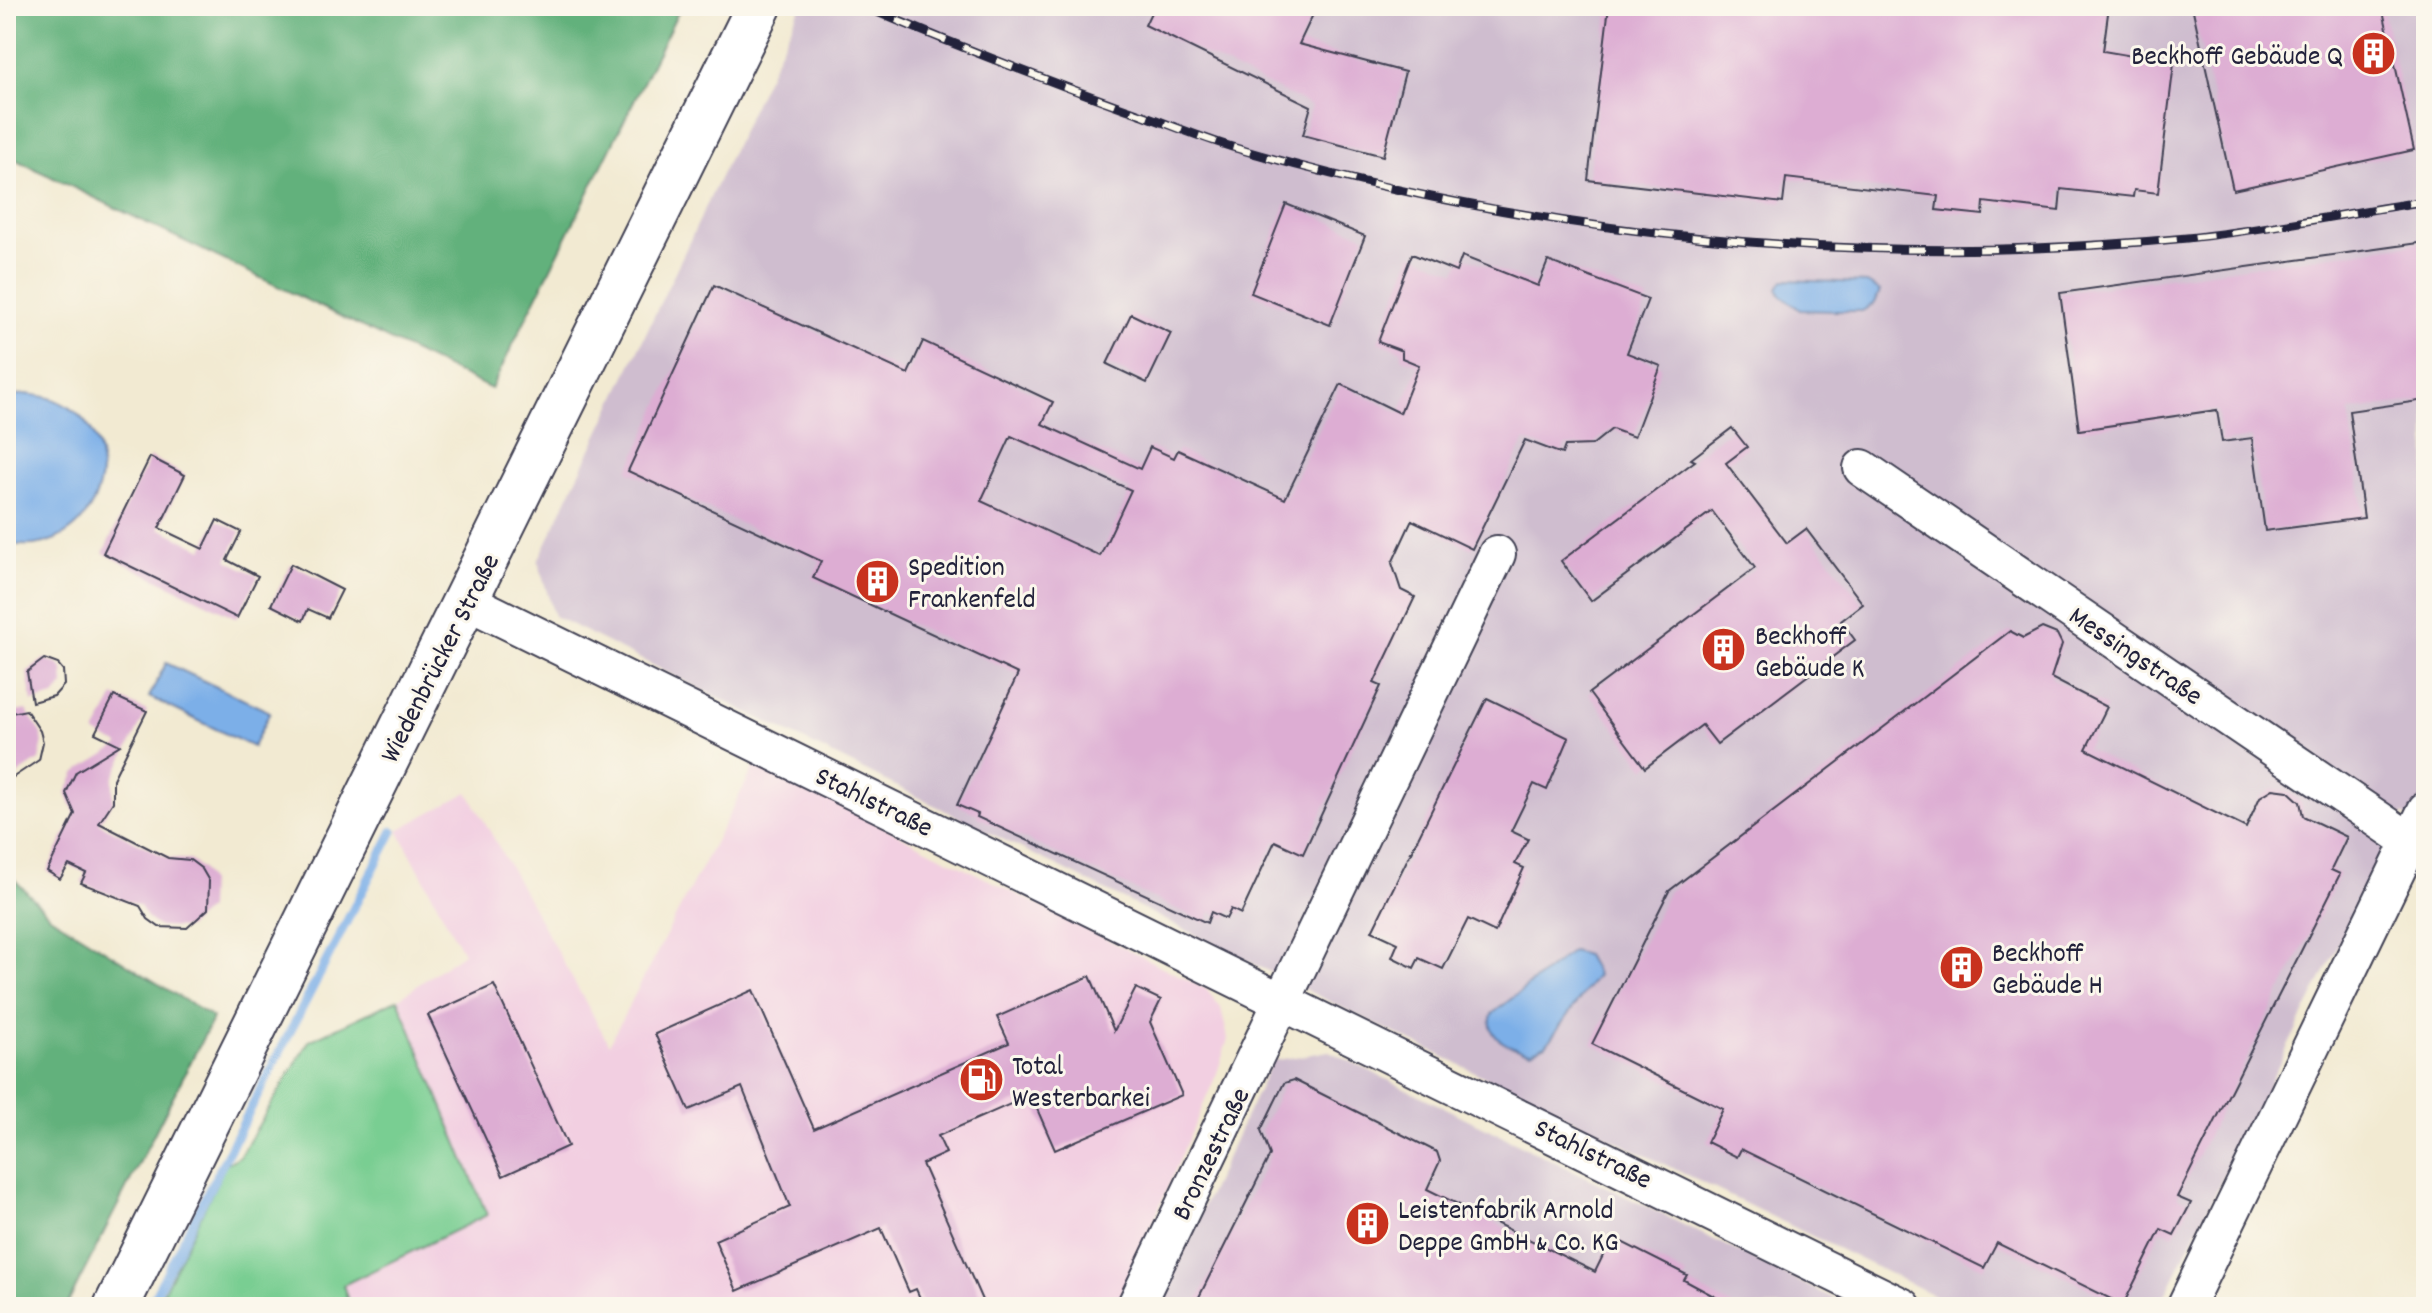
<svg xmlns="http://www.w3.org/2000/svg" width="2432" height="1313" viewBox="0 0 2432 1313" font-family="Dekko,sans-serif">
<rect width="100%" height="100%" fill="#fbf7ec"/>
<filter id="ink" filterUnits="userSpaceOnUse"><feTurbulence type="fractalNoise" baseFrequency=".0125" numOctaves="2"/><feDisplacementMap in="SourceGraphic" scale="16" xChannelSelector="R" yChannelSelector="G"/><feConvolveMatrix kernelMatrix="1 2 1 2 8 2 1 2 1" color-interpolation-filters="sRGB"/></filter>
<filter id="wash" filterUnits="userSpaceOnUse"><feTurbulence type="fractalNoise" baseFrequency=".006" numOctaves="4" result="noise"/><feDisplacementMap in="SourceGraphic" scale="32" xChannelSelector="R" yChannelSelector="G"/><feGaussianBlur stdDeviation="1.8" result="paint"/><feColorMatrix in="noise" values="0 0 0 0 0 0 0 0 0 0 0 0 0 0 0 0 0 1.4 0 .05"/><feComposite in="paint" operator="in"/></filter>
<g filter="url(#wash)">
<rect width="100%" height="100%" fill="#f2ead2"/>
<path fill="#f2cfe1" d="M 756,763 L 1206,989 L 1221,1008 L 1228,1039 L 1217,1073 L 1116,1307 L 350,1307 L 343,1285 L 487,1215 L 398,999 L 463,953 L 398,830 L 468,792 L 609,1044 Z"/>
<g fill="#cfbdcf">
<path d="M 801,6 L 2426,6 L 2426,828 L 2403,814 L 2159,1307 L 1958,1307 L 1306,990 L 554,616 L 538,561 Z"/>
<path d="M 1329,1051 L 1851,1307 L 1156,1307 L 1272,1061 Z"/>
</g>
<path fill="#79ce92" stroke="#4e7866" stroke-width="2" d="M 398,999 L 487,1215 L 343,1285 L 350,1307 L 156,1307 L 226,1164 L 240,1156 L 309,1041 Z"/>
<g fill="#62b17c" stroke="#426a5c" stroke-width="2">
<path d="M 6,6 L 681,6 L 491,389 L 6,155 Z"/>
<path d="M 6,871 L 50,916 L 213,1018 L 66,1307 L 6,1307 Z"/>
</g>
<g fill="#7bafe8" stroke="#4e6892" stroke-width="2">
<path d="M 1783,280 L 1867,283 L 1880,291 L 1875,303 L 1862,311 L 1835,311 L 1800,310 L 1781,295 L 1778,288 Z"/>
<path d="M 25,394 C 35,395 47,396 55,400 C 140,437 98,563 6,543 L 6,397 Z"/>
<path d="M 166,663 L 270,712 L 253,747 L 149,697 Z"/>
<path d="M 1572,951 L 1586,955 L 1597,975 L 1546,1045 L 1531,1052 C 1512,1048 1484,1040 1492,1014 Z"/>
</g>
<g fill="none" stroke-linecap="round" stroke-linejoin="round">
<path stroke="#7bafe8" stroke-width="9" d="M 149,1307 L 393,831"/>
</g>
<g id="blocks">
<g fill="#ddadd3" fill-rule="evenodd">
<path d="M 1154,6 L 1317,6 L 1299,44 L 1405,72 L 1383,156 L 1303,135 L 1311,106 L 1145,25 Z"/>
<path d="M 1609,6 L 2109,6 L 2103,51 L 2174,63 L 2158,193 L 2134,190 L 2133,197 L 2061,189 L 2059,211 L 1984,202 L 1983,215 L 1936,210 L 1938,196 L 1786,178 L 1783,203 L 1588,180 Z"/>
<path d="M 2192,6 L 2382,6 L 2414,150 L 2233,190 Z"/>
<path d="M 1286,204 L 1365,236 L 1330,325 L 1251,293 Z"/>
<path d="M 2426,242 L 2426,400 L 2349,411 L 2364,518 L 2265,531 L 2252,438 L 2222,442 L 2217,410 L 2079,430 L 2060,293 Z"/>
<path d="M 1412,254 L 1456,272 L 1462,256 L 1538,286 L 1548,261 L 1648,299 L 1627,353 L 1661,366 L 1634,437 L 1612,429 L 1592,445 L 1565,446 L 1562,454 L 1525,440 L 1472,549 L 1412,520 L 1392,563 L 1401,590 L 1415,597 L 1374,683 L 1381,686 L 1303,854 L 1275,841 L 1241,914 L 1231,909 L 1226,919 L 1211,912 L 1207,923 L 977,817 L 978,814 L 957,805 L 1018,674 L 813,578 L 821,561 L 628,471 L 714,285 L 908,374 L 923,341 L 1053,402 L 1042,424 L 1140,469 L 1150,447 L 1174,458 L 1178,450 L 1285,499 L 1341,384 L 1400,413 L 1419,365 L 1402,358 L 1402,351 L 1378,342 ZM 1011,436 L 1131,490 L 1100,556 L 981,501 Z"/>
<path d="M 1131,314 L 1171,333 L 1147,383 L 1107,364 Z"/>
<path d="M 1732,428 L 1747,447 L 1726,463 L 1787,543 L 1806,529 L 1863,604 L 1841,621 L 1855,640 L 1717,744 L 1702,725 L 1645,768 L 1589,693 L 1755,568 L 1712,511 L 1591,601 L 1561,561 L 1695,461 L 1691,459 Z"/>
<path d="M 150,457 L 185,475 L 159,528 L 203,549 L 217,520 L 241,532 L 227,560 L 258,576 L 237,618 L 103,553 Z"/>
<path d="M 291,564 L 342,590 L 328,618 L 308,609 L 303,621 L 271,605 Z"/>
<path d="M 2042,628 L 2057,634 L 2062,644 L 2051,678 L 2107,707 L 2086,749 L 2246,828 L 2260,797 L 2273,789 L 2288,791 L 2300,802 L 2303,816 L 2347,837 L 2331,870 L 2340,874 L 2177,1197 L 2191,1203 L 2174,1235 L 2161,1229 L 2123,1305 L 1997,1243 L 1984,1268 L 1741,1149 L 1737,1157 L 1707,1142 L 1723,1109 L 1592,1044 L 1669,891 L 2010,631 L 2023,638 Z"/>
<path d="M 44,659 L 58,664 L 63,670 L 64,685 L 54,696 L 32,702 L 27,672 Z"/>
<path d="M 114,696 L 147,711 L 113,779 L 113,802 L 99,823 L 168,858 L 190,860 L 202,869 L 209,881 L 208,909 L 187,928 L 159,927 L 148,919 L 140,906 L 81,883 L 86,873 L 69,865 L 60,879 L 47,871 L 75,814 L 66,793 L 76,772 L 120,745 L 95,733 Z"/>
<path d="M 1487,698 L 1569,738 L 1547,790 L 1534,784 L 1511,831 L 1528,839 L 1515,864 L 1524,868 L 1495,932 L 1468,919 L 1443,969 L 1419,958 L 1414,968 L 1392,957 L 1398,943 L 1372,931 Z"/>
<path d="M 26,710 L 40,731 L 43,742 L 39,760 L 6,782 L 6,714 Z"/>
<path d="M 1090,976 L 1114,1031 L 1136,988 L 1161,1000 L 1150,1022 L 1182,1095 L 1055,1150 L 1031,1095 L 938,1136 L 946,1153 L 922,1164 L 985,1307 L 924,1307 L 916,1289 L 909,1292 L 881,1228 L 737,1291 L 715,1240 L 790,1207 L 742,1087 L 689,1110 L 655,1034 L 753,990 L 814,1129 L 1009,1043 L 997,1017 Z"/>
<path d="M 494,985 L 568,1146 L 503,1176 L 428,1015 Z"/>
<path d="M 1294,1080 L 1437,1152 L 1440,1161 L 1427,1189 L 1595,1272 L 1612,1237 L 1687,1275 L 1684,1280 L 1734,1307 L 1194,1307 L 1270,1155 L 1261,1130 L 1284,1083 Z"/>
</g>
</g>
</g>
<g filter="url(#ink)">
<use href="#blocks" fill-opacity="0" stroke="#414052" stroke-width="2"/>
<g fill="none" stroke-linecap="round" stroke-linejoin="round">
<defs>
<g id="street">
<path d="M 1862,468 L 2426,852"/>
<path d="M 467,601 L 1903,1307"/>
<path d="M 1135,1307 L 1497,554"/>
<path d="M 2185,1307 L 2426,810"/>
</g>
<path id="secondary" d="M 116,1307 L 759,6"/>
</defs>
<use href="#street" stroke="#414052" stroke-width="40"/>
<use href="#secondary" stroke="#414052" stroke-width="48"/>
<use href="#street" stroke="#fff" stroke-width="36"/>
<use href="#secondary" stroke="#fff" stroke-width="44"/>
<defs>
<path id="rail" d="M 863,6 C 950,43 1037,77 1126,109 C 1161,121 1196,136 1232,147 C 1543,238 1865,269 2187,238 C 2267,230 2347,213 2426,201"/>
</defs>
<use href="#rail" stroke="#22223b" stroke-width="9"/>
<use href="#rail" stroke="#fbf7ec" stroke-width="6" stroke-dasharray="18" stroke-linecap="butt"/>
</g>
</g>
<defs>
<symbol id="building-disc" viewBox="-11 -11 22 22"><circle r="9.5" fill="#c8321e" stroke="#fbf7ec"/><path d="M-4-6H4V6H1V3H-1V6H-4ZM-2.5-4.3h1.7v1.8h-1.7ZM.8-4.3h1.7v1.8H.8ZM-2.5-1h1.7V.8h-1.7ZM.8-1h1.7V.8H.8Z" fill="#fff"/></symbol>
<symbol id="fuel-disc" viewBox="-11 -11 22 22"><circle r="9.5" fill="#c8321e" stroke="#fbf7ec"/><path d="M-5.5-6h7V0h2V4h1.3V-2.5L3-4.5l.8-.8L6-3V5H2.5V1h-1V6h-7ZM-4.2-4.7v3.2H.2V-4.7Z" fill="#fff"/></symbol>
</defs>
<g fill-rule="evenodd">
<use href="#building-disc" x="2348" y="28" width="51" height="51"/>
<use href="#building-disc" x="852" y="556" width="51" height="51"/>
<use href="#building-disc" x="1698" y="624" width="51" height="51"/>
<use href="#building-disc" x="1936" y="942" width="51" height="51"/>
<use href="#fuel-disc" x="956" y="1054" width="51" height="51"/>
<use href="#building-disc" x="1342" y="1198" width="51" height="51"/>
</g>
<g text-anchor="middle" stroke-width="6" stroke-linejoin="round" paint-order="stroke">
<g font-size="28" fill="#22223b" stroke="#fbf7ec" text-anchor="start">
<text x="2343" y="64" text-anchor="end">Beckhoff Gebäude Q</text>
<text x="908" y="575">Spedition<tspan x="908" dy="32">Frankenfeld</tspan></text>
<text x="1755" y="644">Beckhoff<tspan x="1755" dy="32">Gebäude K</tspan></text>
<text x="1992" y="961">Beckhoff<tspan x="1992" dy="32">Gebäude H</tspan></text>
<text x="1012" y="1074">Total<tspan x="1012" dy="32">Westerbarkei</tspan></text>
<text x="1398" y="1218">Leistenfabrik Arnold<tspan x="1398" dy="32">Deppe GmbH &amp; Co. KG</tspan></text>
</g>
<g font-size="28" fill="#22223b" stroke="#fbf7ec">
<text transform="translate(2137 654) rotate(34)" y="10">Messingstraße</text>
<text transform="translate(438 657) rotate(-63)" y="10">Wiedenbrücker Straße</text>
<text transform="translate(875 800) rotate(26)" y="10">Stahlstraße</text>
<text transform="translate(1594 1152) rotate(26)" y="10">Stahlstraße</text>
<text transform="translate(1209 1153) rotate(-64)" y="10">Bronzestraße</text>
</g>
</g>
<rect width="2432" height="1313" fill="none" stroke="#fbf7ec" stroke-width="32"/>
</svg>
